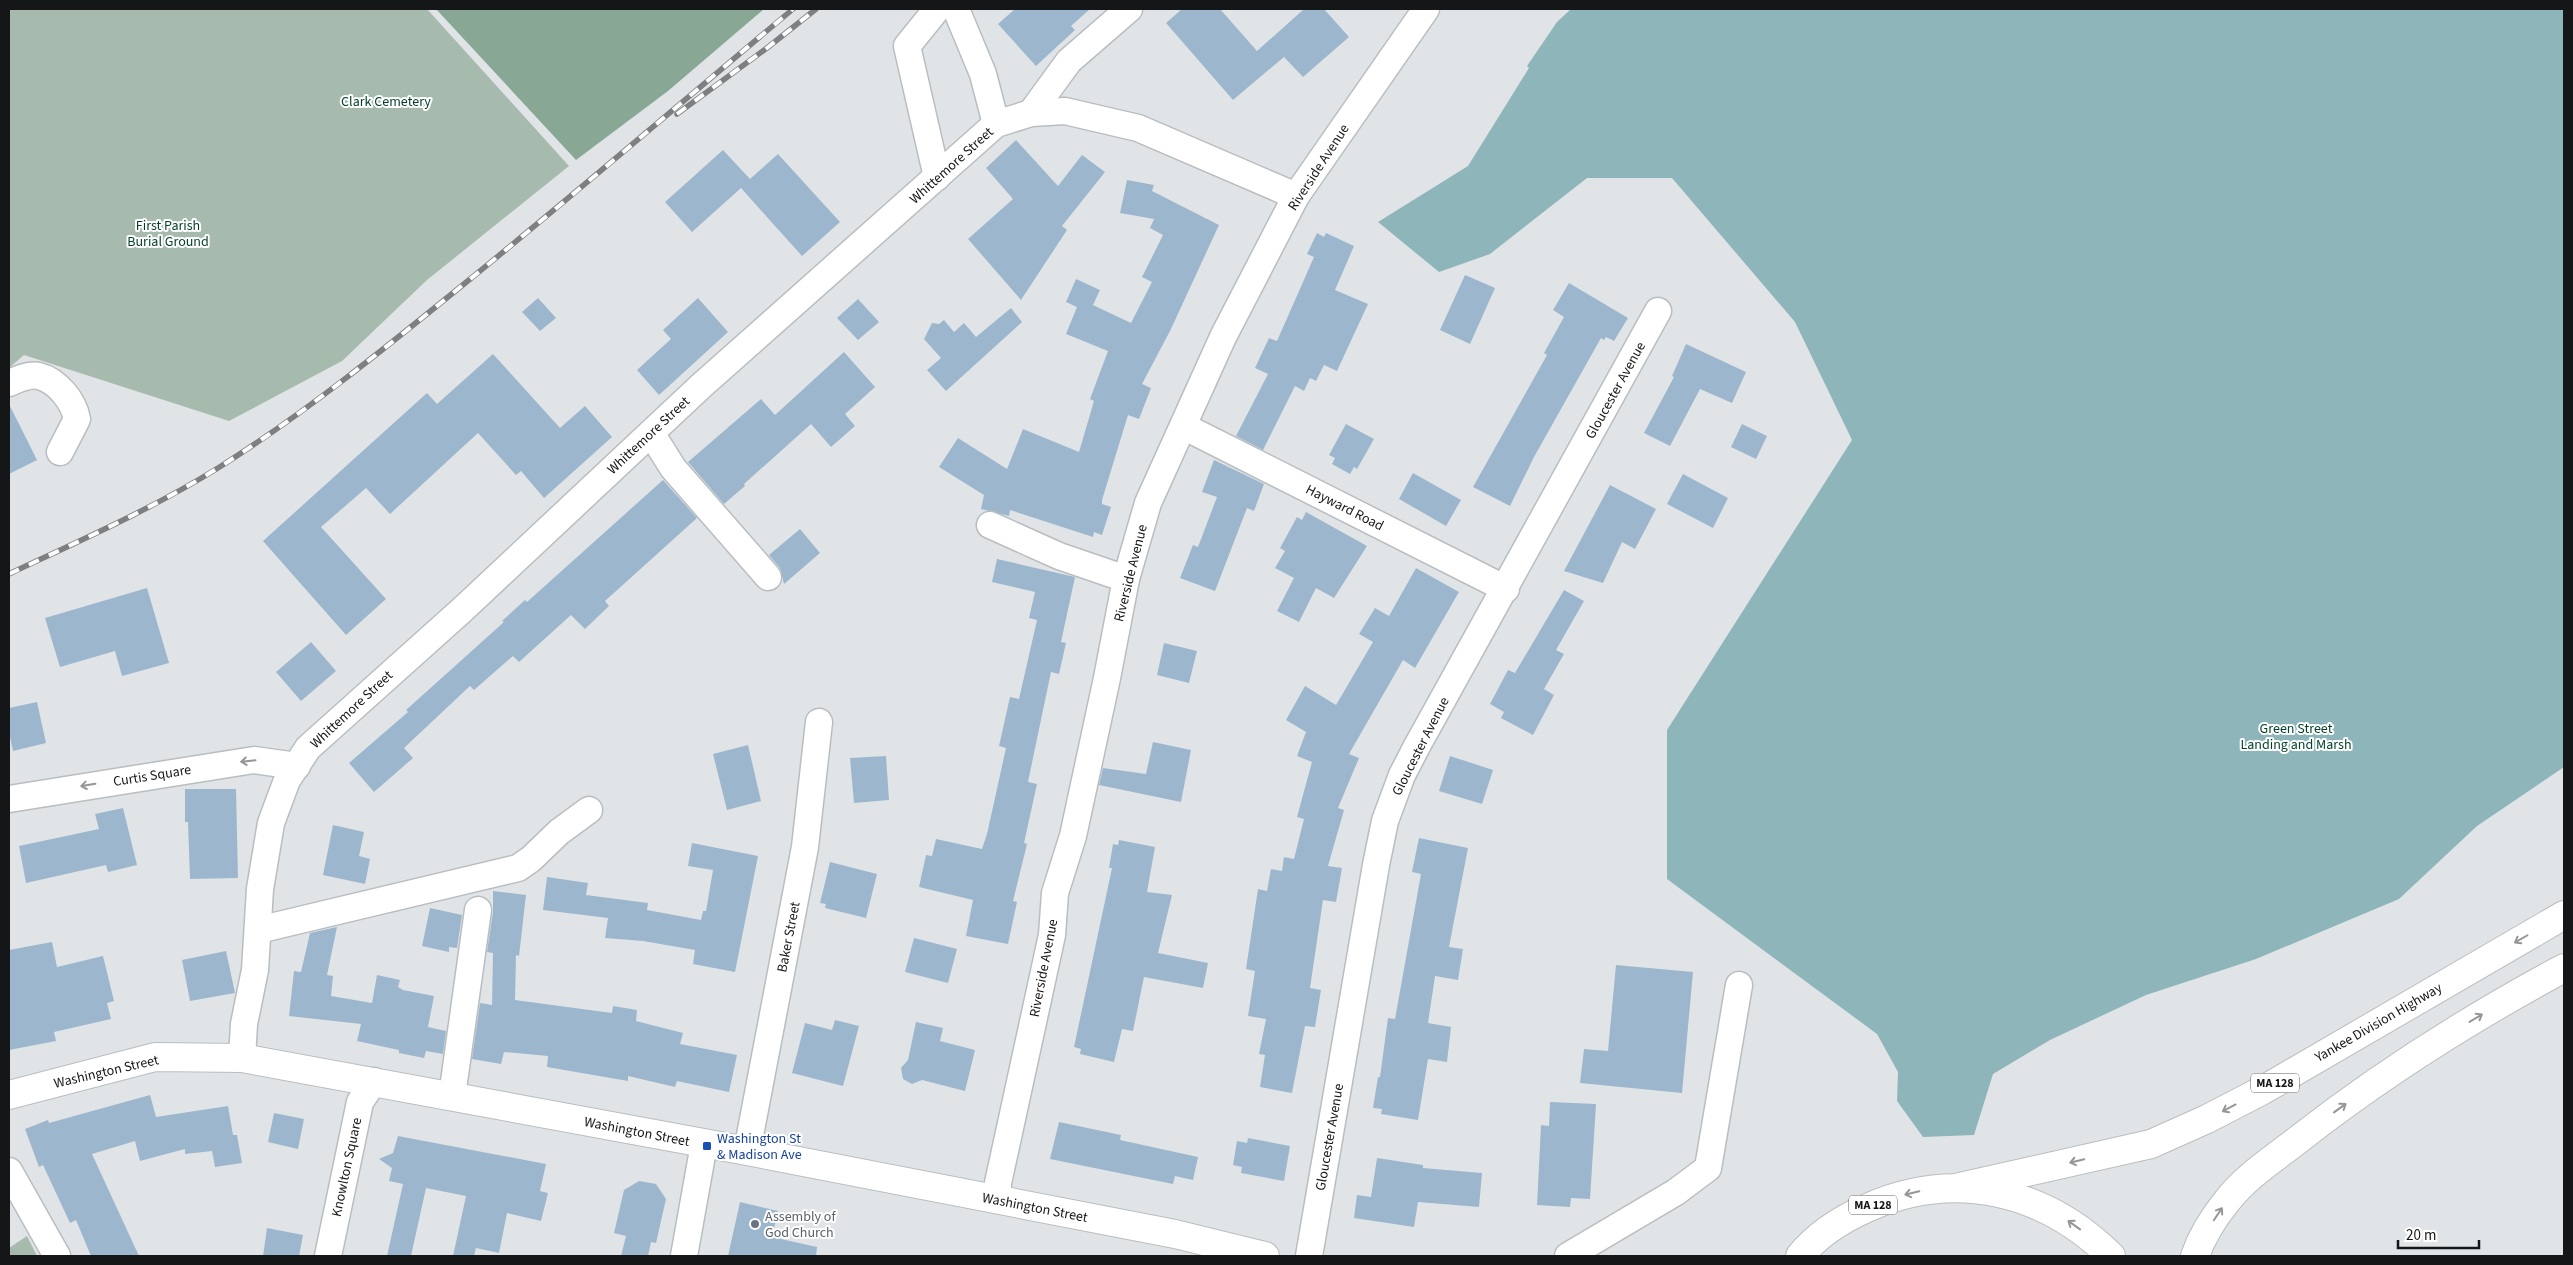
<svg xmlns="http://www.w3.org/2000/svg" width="2573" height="1265" viewBox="0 0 2573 1265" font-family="'Source Sans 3',sans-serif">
<rect width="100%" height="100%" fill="#e1e4e7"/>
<g fill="#a6baae">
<path d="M 9,9 L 427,9 L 569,166 L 427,280 L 342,361 L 229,421 L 24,355 L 9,368 Z"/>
<path d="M 27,1236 L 37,1256 L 9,1256 L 9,1248 Z"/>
</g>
<path fill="#88a795" d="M 436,9 L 764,9 L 668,91 L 576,160 Z"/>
<path fill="#8db5ba" d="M 1571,9 L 2564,9 L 2564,767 L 2477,826 L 2399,899 L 2256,959 L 2146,995 L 2050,1040 L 1993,1074 L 1974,1135 L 1923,1137 L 1897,1101 L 1898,1072 L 1877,1034 L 1667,879 L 1667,730 L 1852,440 L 1795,322 L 1672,178 L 1587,178 L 1490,254 L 1439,272 L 1378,222 L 1468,166 L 1529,68 L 1527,66 L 1557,22 Z"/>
<g fill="#9cb7cd">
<path d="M 1015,9 L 1090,9 L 1071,26 L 1075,30 L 1036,66 L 998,24 Z"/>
<path d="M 1182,9 L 1220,9 L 1257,51 L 1304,9 L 1324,9 L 1349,37 L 1303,77 L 1284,57 L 1233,100 L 1166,23 Z"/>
<path d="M 1016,140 L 1058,186 L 1082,155 L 1105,172 L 1062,226 L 1067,230 L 1021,300 L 968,239 L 1013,199 L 986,168 Z"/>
<path d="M 723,150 L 750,179 L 778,154 L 840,222 L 802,256 L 741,188 L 692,232 L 665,202 Z"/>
<path d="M 1127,180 L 1154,185 L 1152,191 L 1219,225 L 1170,331 L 1142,384 L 1151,388 L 1139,419 L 1128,415 L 1102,500 L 1102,504 L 1111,507 L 1102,535 L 1094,532 L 1093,537 L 1010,510 L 1009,516 L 981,509 L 984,495 L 939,467 L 958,438 L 1007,469 L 1023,429 L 1079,452 L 1094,401 L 1090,399 L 1108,351 L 1066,334 L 1077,307 L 1066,302 L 1076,279 L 1100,290 L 1093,305 L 1131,323 L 1152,282 L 1142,277 L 1163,235 L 1150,228 L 1154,219 L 1120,213 Z"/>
<path d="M 1317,233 L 1324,237 L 1326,233 L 1354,246 L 1335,290 L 1368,304 L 1337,371 L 1324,365 L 1316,381 L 1310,378 L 1304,391 L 1295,386 L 1263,450 L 1236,436 L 1268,374 L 1255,368 L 1269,338 L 1277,341 L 1314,257 L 1307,254 Z"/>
<path d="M 1465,275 L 1495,288 L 1470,344 L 1440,330 Z"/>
<path d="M 1569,283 L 1628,318 L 1614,341 L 1606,337 L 1604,340 L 1601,338 L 1534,457 L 1510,506 L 1473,487 L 1547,355 L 1544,353 L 1564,317 L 1553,310 Z"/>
<path d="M 538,298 L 556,318 L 540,331 L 522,312 Z"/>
<path d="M 698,298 L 728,332 L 659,395 L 637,370 L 671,339 L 663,330 Z"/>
<path d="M 858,299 L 879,322 L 858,340 L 837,318 Z"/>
<path d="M 1011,308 L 1022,322 L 946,391 L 927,370 L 941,358 L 924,339 L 932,323 L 939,324 L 944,320 L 954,332 L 964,323 L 976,337 Z"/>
<path d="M 1686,344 L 1746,372 L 1732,403 L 1700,389 L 1670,446 L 1644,433 L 1674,377 L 1672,376 Z"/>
<path d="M 844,352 L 875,387 L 845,414 L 855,426 L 831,447 L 811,424 L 744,484 L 745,486 L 724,504 L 688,462 L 761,399 L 775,415 Z"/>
<path d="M 493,354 L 560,428 L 585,406 L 612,437 L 544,498 L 521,471 L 516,475 L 478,433 L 390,514 L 366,488 L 321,527 L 386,599 L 346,635 L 263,541 L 427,393 L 437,404 Z"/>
<path d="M 9,404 L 37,460 L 9,474 Z"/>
<path d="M 1346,424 L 1374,439 L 1357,469 L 1354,467 L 1350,474 L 1332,464 L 1335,458 L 1329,455 Z"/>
<path d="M 1742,424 L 1767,436 L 1756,459 L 1731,447 Z"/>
<path d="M 1214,460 L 1264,484 L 1254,511 L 1247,508 L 1215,591 L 1180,578 L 1193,545 L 1198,547 L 1217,497 L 1202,492 Z"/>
<path d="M 1413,473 L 1461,500 L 1446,526 L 1399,499 Z"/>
<path d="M 1683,474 L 1728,498 L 1713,528 L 1667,504 Z"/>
<path d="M 663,480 L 697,518 L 605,601 L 609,606 L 585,629 L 571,615 L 519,662 L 513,656 L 474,690 L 470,686 L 404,748 L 413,758 L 374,792 L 349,763 L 408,712 L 406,710 L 504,622 L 502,621 L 525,600 L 527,602 Z"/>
<path d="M 1610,485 L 1656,509 L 1635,549 L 1622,542 L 1603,583 L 1564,571 Z"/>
<path d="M 1306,512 L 1367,546 L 1334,598 L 1316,588 L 1299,622 L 1277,611 L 1294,578 L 1275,568 L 1285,551 L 1280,548 L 1297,517 L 1302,520 Z"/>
<path d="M 800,529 L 820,553 L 784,584 L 780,568 L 769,555 Z"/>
<path d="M 997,559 L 1075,577 L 1061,642 L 1066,643 L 1059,674 L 1051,672 L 1028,782 L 1037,784 L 1024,843 L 1027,844 L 1013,901 L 1017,902 L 1008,944 L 966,936 L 973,900 L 919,887 L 926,855 L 932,856 L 936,839 L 982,849 L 987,834 L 1006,748 L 999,746 L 1010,697 L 1019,699 L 1037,620 L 1029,618 L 1035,592 L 992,582 Z"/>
<path d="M 1416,568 L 1459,592 L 1415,668 L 1403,660 L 1349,754 L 1359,758 L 1338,808 L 1344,810 L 1328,866 L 1342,868 L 1336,902 L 1323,900 L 1310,988 L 1321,990 L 1315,1027 L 1305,1026 L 1292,1093 L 1260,1087 L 1265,1055 L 1259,1054 L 1266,1019 L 1248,1016 L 1255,971 L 1246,969 L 1258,889 L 1267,891 L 1271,869 L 1282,871 L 1284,857 L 1294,859 L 1304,819 L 1297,817 L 1312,762 L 1297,756 L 1306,732 L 1286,720 L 1305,686 L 1336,705 L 1373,642 L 1359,634 L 1375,608 L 1389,616 Z"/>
<path d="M 147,588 L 169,663 L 122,676 L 115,651 L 60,667 L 45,618 Z"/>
<path d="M 1564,590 L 1584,601 L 1556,650 L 1564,654 L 1544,689 L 1554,695 L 1533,735 L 1501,718 L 1504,712 L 1490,704 L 1508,670 L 1515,673 Z"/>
<path d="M 311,642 L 336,671 L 301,701 L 276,672 Z"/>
<path d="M 1164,643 L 1197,651 L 1189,683 L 1157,675 Z"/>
<path d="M 37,702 L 46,743 L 13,751 L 9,732 L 9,708 Z"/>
<path d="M 1153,742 L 1191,750 L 1181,802 L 1099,785 L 1103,768 L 1146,774 Z"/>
<path d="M 748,745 L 761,801 L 727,810 L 713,754 Z"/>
<path d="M 886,756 L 889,800 L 854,803 L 850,758 Z"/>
<path d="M 1450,756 L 1493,770 L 1482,804 L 1439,791 Z"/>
<path d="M 185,789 L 236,789 L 238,878 L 190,879 L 188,822 L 185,822 Z"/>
<path d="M 123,808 L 137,865 L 108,872 L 106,865 L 26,883 L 19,846 L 99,829 L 95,814 Z"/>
<path d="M 333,825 L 364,832 L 359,856 L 370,859 L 365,884 L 323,875 Z"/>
<path d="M 1419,838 L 1468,848 L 1449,947 L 1463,949 L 1458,980 L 1435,976 L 1428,1023 L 1451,1027 L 1447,1062 L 1428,1059 L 1418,1120 L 1381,1114 L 1382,1109 L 1373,1108 L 1378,1077 L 1380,1077 L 1388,1018 L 1395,1019 L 1421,874 L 1412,872 Z"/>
<path d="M 1119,840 L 1155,847 L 1147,892 L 1172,895 L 1158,953 L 1208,963 L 1203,988 L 1144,977 L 1133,1031 L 1122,1029 L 1114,1062 L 1080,1054 L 1081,1049 L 1074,1047 L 1112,868 L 1109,868 L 1113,844 L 1118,845 Z"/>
<path d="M 692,843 L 758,856 L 735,972 L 693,964 L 695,950 L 643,941 L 605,938 L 608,918 L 543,910 L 547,877 L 588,883 L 586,895 L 648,903 L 647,910 L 701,920 L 703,911 L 706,911 L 713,870 L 688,866 Z"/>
<path d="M 830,862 L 877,874 L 866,918 L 825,908 L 826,904 L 820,903 Z"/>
<path d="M 493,891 L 526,895 L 519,956 L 516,955 L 515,1000 L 612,1013 L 613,1006 L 637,1010 L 636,1021 L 683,1033 L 680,1044 L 737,1055 L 729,1092 L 677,1081 L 675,1087 L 628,1076 L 628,1081 L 547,1067 L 548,1056 L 504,1052 L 501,1064 L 472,1059 L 480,1003 L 492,1005 L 493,953 L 487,952 L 493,912 Z"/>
<path d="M 430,908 L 462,915 L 457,948 L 449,947 L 449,952 L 422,946 Z"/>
<path d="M 337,927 L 327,975 L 333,976 L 331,996 L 372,1003 L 377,975 L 400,980 L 398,987 L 403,990 L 434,996 L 428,1027 L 446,1031 L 443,1054 L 426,1051 L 424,1058 L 399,1053 L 399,1050 L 357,1041 L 361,1024 L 289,1016 L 294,971 L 301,972 L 310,933 Z"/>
<path d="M 914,938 L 957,949 L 948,983 L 905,972 Z"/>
<path d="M 52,942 L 57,967 L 103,956 L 114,1001 L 107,1003 L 111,1019 L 54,1032 L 56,1041 L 9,1050 L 9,950 Z"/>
<path d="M 226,951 L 235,993 L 190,1001 L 182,960 Z"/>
<path d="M 1616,965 L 1693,972 L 1682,1093 L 1580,1083 L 1584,1049 L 1608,1051 Z"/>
<path d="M 835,1020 L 859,1026 L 843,1086 L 792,1073 L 805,1023 L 832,1030 Z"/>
<path d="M 916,1022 L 943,1028 L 940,1041 L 975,1050 L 965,1091 L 922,1080 L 912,1084 L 903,1079 L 901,1068 L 908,1060 Z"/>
<path d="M 150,1095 L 156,1117 L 228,1106 L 233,1135 L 237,1135 L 242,1163 L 215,1167 L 212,1151 L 185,1154 L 185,1149 L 140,1161 L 135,1141 L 92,1154 L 139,1256 L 91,1256 L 76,1220 L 70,1223 L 43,1165 L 39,1167 L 25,1129 L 48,1120 L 49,1123 Z"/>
<path d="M 1550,1102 L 1596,1104 L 1590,1199 L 1571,1198 L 1570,1207 L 1537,1205 L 1541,1125 L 1549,1126 Z"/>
<path d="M 274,1113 L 304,1119 L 298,1149 L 268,1142 Z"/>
<path d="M 1059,1122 L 1121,1135 L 1120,1140 L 1198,1157 L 1193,1180 L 1175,1176 L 1173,1184 L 1050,1159 Z"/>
<path d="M 398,1136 L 546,1164 L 540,1191 L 548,1193 L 541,1221 L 507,1213 L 499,1253 L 476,1248 L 474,1256 L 453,1256 L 466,1196 L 426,1188 L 411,1256 L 387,1256 L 403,1184 L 389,1181 L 392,1168 L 379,1159 L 393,1153 Z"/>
<path d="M 1248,1138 L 1290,1146 L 1284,1181 L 1241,1173 L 1242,1167 L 1233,1165 L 1237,1141 L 1247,1143 Z"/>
<path d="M 1377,1158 L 1423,1165 L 1423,1168 L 1482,1173 L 1479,1207 L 1418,1202 L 1414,1227 L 1354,1218 L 1357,1195 L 1371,1197 Z"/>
<path d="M 639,1181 L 656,1184 L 666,1199 L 656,1243 L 651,1242 L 648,1256 L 621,1256 L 626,1236 L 614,1233 L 624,1190 Z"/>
<path d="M 740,1202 L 778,1211 L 772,1237 L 817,1247 L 816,1256 L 728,1256 Z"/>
<path d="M 267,1228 L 303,1235 L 299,1256 L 263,1256 Z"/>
</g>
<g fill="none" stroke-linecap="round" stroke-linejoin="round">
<defs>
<g id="minor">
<path d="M 937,9 L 907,46 L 937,177"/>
<path d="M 956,9 L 983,74 L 996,124"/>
<path d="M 1031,113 L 1069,61 L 1129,9"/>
<path d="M 9,383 C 18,379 29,374 39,376 C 58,381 74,402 77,419 L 60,452"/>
<path d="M 1183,426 L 1506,589"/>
<path d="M 651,433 L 673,468 L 768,577"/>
<path d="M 990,525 L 1059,556 L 1126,579"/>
<path d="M 9,799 L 254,760 L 297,766"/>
<path d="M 258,930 L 518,868 L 531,859 L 559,832 L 589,810"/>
<path d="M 242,1058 L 244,1024 L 255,970 L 260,889 L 271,823 L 287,780 L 308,748 L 462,610 L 701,386 L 996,124 L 1031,113 L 1065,111 L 1138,128 L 1296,196"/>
<path d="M 452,1096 L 478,910"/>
<path d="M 747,1151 L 805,847 L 819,722"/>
<path d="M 9,1171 L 57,1256"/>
<path d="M 998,1200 L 998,1183 L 1052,935 L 1055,893 L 1073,836 L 1107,678 L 1126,579 L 1148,503 L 1223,337 L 1296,196 L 1426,9"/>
<path d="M 328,1256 L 360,1102 L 374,1081"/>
<path d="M 684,1256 L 704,1144"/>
<path d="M 1309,1256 L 1376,865 L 1385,821 L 1402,775 L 1417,746 L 1658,311"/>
<path d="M 1568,1256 L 1676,1192 L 1708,1168 L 1739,985"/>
</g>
<path id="major" d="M 9,1095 L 155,1057 L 242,1058 L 747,1151 L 1175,1234 L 1265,1256"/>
<g id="highway">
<path d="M 1960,1187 L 2151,1144 L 2207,1119 L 2263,1090 L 2564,915"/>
<path d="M 1800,1256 C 1817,1235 1842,1219 1867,1208 C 1954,1169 2044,1190 2111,1256"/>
<path d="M 2195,1256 C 2202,1236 2214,1217 2227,1201 C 2246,1176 2275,1158 2299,1139 C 2382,1074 2471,1018 2564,968"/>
</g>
</defs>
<use href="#minor" stroke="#babdc0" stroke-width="29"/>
<use href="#major" stroke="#babdc0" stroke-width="30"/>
<use href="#highway" stroke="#babdc0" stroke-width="30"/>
<use href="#minor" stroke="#fff" stroke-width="26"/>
<use href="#major" stroke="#fff" stroke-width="28"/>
<use href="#highway" stroke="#fff" stroke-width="28"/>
<defs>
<g id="rail">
<path d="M 677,114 L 767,48 L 816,9"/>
<path d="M 9,574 C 79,541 152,509 218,468 C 304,414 384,349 464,284 C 575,194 683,101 793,9"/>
</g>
</defs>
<use href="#rail" stroke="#7d7f81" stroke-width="5.5"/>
<use href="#rail" stroke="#fff" stroke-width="4" stroke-dasharray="11" stroke-linecap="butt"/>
</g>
<defs><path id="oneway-shaft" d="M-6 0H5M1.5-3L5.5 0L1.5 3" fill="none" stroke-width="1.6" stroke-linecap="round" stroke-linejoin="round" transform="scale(1.25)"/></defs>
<g stroke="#969697">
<use href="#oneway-shaft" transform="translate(248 761) rotate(174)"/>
<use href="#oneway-shaft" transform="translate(88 785) rotate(171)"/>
<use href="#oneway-shaft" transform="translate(2521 939) rotate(150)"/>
<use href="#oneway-shaft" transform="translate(2476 1018) rotate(-31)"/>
<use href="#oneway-shaft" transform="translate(2229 1108) rotate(152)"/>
<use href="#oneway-shaft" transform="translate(2340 1108) rotate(-36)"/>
<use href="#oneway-shaft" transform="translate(2077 1161) rotate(167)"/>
<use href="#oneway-shaft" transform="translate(1912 1193) rotate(166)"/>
<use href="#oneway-shaft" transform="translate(2218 1214) rotate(-56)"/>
<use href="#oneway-shaft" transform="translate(2074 1225) rotate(-144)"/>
</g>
<rect fill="#1a4fb4" stroke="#fff" stroke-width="2" x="702" y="1141" width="10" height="10" rx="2.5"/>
<circle fill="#6b7280" stroke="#fff" stroke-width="2" cx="755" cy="1224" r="5"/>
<g text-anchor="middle" stroke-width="4" stroke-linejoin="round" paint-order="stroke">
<g fill="#fff" stroke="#5b5c5d" stroke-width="1">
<rect x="2251" y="1073.5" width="48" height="19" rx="4"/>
<rect x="1849" y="1195.5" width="48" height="19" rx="4"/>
</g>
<g font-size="12" font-weight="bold" fill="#151617">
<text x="2275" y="1087">MA 128</text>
<text x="1873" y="1209">MA 128</text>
</g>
<g font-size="14" fill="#013f26" stroke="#fff">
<text x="386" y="106">Clark Cemetery</text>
<text x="168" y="230">First Parish<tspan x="168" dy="16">Burial Ground</tspan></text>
<text x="2296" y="733">Green Street<tspan x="2296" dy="16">Landing and Marsh</tspan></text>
</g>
<g font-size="14" fill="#151617" stroke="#fff">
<text transform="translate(951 165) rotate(-42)" y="5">Whittemore Street</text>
<text transform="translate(1318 167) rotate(-57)" y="5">Riverside Avenue</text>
<text transform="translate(1615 390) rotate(-61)" y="5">Gloucester Avenue</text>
<text transform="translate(648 435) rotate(-43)" y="5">Whittemore Street</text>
<text transform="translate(1345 507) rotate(27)" y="5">Hayward Road</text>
<text transform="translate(1130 573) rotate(-76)" y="5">Riverside Avenue</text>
<text transform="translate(351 709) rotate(-43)" y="5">Whittemore Street</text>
<text transform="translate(1420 746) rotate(-63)" y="5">Gloucester Avenue</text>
<text transform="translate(152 775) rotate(-9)" y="5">Curtis Square</text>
<text transform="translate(788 937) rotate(-79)" y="5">Baker Street</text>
<text transform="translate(1043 968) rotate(-79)" y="5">Riverside Avenue</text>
<text transform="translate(2378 1022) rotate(-30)" y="5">Yankee Division Highway</text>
<text transform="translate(106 1071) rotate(-13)" y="5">Washington Street</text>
<text transform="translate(637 1131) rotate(11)" y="5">Washington Street</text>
<text transform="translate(1329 1137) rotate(-80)" y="5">Gloucester Avenue</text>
<text transform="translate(346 1167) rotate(-78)" y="5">Knowlton Square</text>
<text transform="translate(1035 1207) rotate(11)" y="5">Washington Street</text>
</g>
<g font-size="14" fill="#164399" stroke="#fff" text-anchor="start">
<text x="717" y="1143">Washington St<tspan x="717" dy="16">&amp; Madison Ave</tspan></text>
</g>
<g font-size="14" fill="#5b616d" stroke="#fff" text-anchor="start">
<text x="765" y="1221">Assembly of<tspan x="765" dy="16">God Church</tspan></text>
</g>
</g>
<rect width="2573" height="1265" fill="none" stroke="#151617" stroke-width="20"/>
<path d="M2398 1240v8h81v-8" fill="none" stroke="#151617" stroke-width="2.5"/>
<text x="2406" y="1240" font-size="15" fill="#151617" stroke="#ffffff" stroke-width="4" paint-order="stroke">20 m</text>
</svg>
